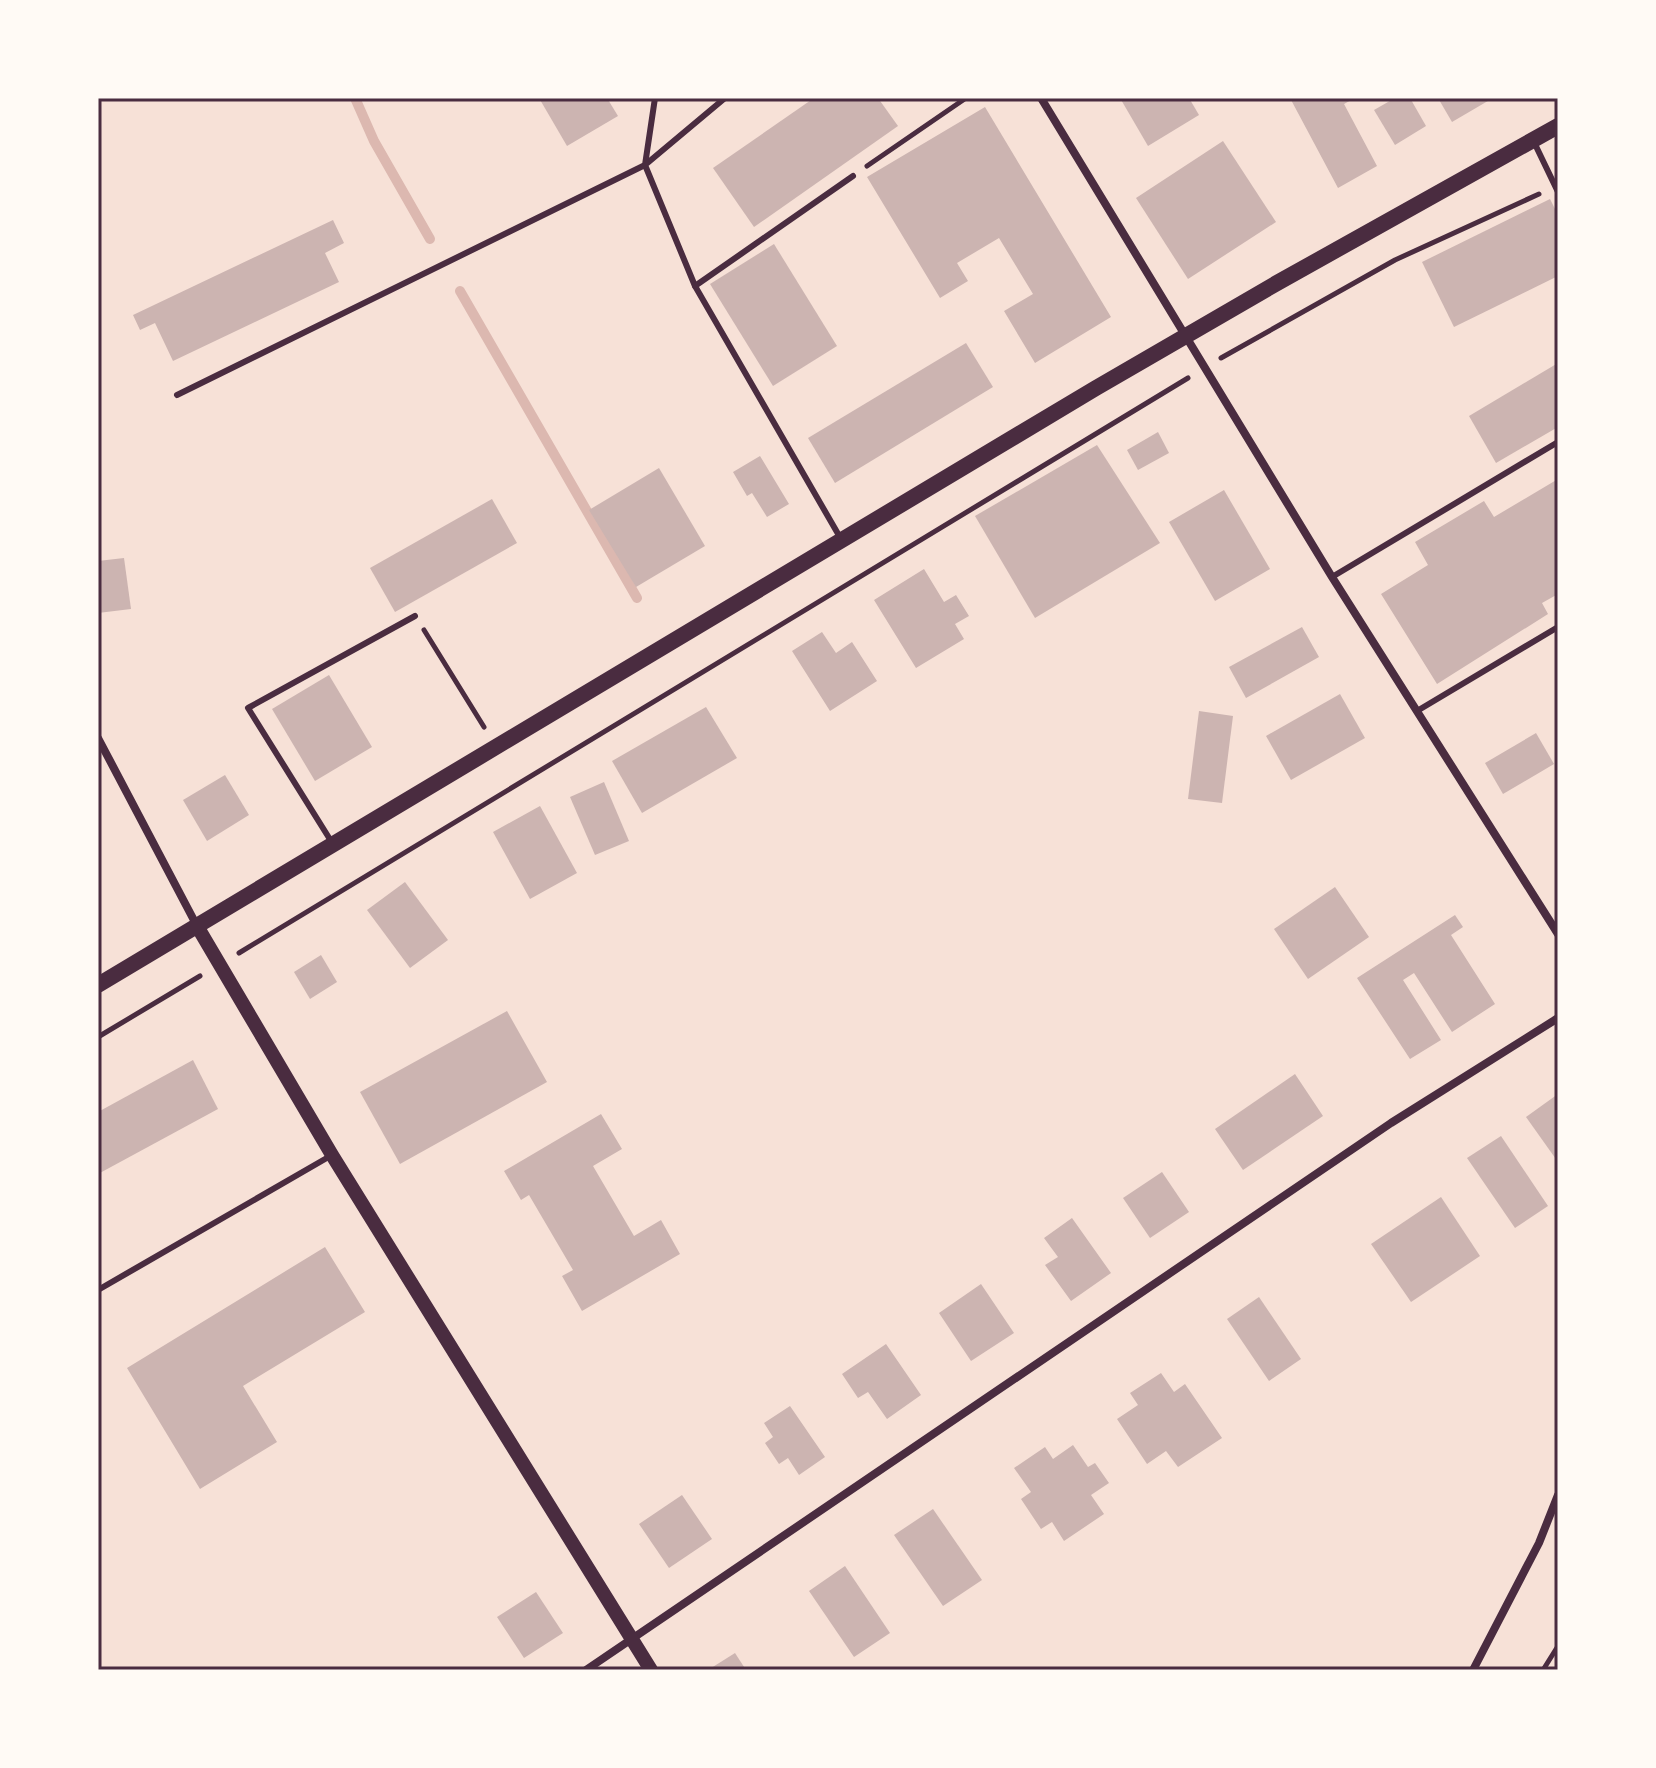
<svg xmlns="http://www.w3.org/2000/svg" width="1656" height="1768" viewBox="0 0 1656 1768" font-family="Rubik,sans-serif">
<rect width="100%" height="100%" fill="#f7e1d7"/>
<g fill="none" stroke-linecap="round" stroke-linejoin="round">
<g stroke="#dcb8b0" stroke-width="10">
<path d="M 355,98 L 374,141 L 430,239"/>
<path d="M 460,291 L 637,598"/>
</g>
</g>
<g fill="#ccb4b1">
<path d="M 539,98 L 607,98 L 618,116 L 567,146 Z"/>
<path d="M 814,98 L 878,98 L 898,126 L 754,227 L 713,168 Z"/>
<path d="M 1120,98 L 1189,98 L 1199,115 L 1148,146 Z"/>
<path d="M 1290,98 L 1355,98 L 1344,104 L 1377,166 L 1338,188 Z"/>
<path d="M 1395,98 L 1410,98 L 1426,126 L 1395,145 L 1374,110 Z"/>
<path d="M 1438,98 L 1493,98 L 1452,122 Z"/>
<path d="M 985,107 L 1111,317 L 1035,363 L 1004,311 L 1033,294 L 999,238 L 957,263 L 968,281 L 940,298 L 867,177 Z"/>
<path d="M 1223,141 L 1276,222 L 1188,279 L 1136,198 Z"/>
<path d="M 1550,199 L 1558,215 L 1558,276 L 1454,327 L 1422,262 Z"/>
<path d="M 333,220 L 344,243 L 325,253 L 339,282 L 173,361 L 155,323 L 140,330 L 133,315 Z"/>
<path d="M 774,244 L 837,346 L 773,386 L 710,284 Z"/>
<path d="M 966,343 L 993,387 L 835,483 L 808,438 Z"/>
<path d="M 1558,363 L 1558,427 L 1496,463 L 1469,416 Z"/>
<path d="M 1158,432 L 1169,453 L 1138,470 L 1127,450 Z"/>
<path d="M 1097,445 L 1160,543 L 1035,618 L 975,516 Z"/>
<path d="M 760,456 L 789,504 L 767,517 L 752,493 L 747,496 L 733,472 Z"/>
<path d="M 659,468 L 705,546 L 636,587 L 589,510 Z"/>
<path d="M 1558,479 L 1558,594 L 1542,603 L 1548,614 L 1437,684 L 1381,594 L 1428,565 L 1415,542 L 1484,501 L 1494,517 Z"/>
<path d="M 1224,490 L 1270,569 L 1215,601 L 1169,522 Z"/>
<path d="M 492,499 L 517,543 L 395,612 L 370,568 Z"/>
<path d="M 124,558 L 131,609 L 98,613 L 98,561 Z"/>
<path d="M 924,569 L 944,602 L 956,595 L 969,616 L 955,624 L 964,639 L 916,668 L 874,600 Z"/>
<path d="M 1302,627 L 1319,657 L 1246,698 L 1229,667 Z"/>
<path d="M 822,632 L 836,653 L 852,642 L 877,681 L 830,711 L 792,651 Z"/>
<path d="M 329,675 L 372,747 L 315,781 L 272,709 Z"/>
<path d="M 1340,694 L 1365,738 L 1291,780 L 1266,736 Z"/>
<path d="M 706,707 L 737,758 L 642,813 L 612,761 Z"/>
<path d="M 1199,711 L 1233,716 L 1222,803 L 1188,799 Z"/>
<path d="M 1536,733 L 1554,764 L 1503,794 L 1485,763 Z"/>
<path d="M 225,775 L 249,815 L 207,841 L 183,800 Z"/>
<path d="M 604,782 L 629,841 L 595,855 L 570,797 Z"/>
<path d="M 540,806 L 577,873 L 530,899 L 493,832 Z"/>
<path d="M 405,882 L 448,940 L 410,968 L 367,910 Z"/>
<path d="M 1335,887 L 1369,937 L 1308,979 L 1274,929 Z"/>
<path d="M 1455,915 L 1463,927 L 1451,935 L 1495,1004 L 1452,1032 L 1414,973 L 1403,980 L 1441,1040 L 1410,1059 L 1357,978 Z"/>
<path d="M 321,955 L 337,982 L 310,999 L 294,972 Z"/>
<path d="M 507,1011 L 547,1082 L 400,1164 L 360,1092 Z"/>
<path d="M 193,1060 L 218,1109 L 98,1174 L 98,1112 Z"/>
<path d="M 1295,1074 L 1323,1116 L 1243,1170 L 1215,1129 Z"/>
<path d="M 1558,1094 L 1558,1162 L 1526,1117 Z"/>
<path d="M 601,1114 L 622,1149 L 593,1166 L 634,1236 L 661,1220 L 680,1254 L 582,1311 L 562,1276 L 573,1270 L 529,1195 L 521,1200 L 504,1171 Z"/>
<path d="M 1501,1136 L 1548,1206 L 1515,1228 L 1467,1158 Z"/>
<path d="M 1162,1172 L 1189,1212 L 1150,1238 L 1123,1198 Z"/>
<path d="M 1441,1197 L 1480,1256 L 1411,1302 L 1371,1244 Z"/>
<path d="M 1072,1218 L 1111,1273 L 1071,1301 L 1045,1265 L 1058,1257 L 1044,1238 Z"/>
<path d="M 325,1247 L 365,1312 L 243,1386 L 277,1442 L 200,1489 L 127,1368 Z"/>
<path d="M 981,1284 L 1014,1333 L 971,1361 L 939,1313 Z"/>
<path d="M 1259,1297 L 1301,1359 L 1269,1381 L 1227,1319 Z"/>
<path d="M 886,1344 L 921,1395 L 887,1419 L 868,1392 L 858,1398 L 842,1374 Z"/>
<path d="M 1161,1373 L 1174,1392 L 1185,1384 L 1222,1438 L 1178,1467 L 1166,1451 L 1147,1464 L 1117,1419 L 1138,1405 L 1130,1393 Z"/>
<path d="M 790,1406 L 825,1457 L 799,1475 L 788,1458 L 779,1464 L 765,1443 L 773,1437 L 764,1423 Z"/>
<path d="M 1073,1445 L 1088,1467 L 1095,1463 L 1109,1483 L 1091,1495 L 1104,1514 L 1064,1541 L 1052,1522 L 1041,1529 L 1021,1499 L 1031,1492 L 1014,1468 L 1045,1447 L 1053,1459 Z"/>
<path d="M 682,1495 L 712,1539 L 669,1568 L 639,1524 Z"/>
<path d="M 933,1509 L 982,1580 L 943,1606 L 894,1535 Z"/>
<path d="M 845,1566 L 890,1633 L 854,1657 L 809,1591 Z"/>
<path d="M 536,1592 L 563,1633 L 524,1658 L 497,1617 Z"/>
<path d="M 735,1653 L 746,1670 L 708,1670 Z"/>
</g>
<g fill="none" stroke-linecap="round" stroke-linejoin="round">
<g stroke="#4a2c40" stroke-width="5">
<path d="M 867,166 L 966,98"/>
<path d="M 1221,358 L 1395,260 L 1539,194"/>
<path d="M 424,630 L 484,727"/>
<path d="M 239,953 L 1188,378"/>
<path d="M 98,1037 L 200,976"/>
<path d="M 1543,1670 L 1558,1646"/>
</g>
<g stroke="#4a2c40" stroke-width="6">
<path d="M 1533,140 L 1558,192"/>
<path d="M 695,286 L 645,165 L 725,98"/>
<path d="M 177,395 L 645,165 L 655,98"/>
<path d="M 841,539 L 695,286 L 853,176"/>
<path d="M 1332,577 L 1558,442"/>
<path d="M 1417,711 L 1558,627"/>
<path d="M 331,841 L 248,708 L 415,616"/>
<path d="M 98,1290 L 332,1155"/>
</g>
<g stroke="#4a2c40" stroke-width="8">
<path d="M 1041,98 L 1332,577 L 1558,934"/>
<path d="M 98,738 L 197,926"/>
<path d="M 586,1670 L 1391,1123 L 1558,1018"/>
<path d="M 1473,1670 L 1539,1543 L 1558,1495"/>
</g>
<path stroke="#4a2c40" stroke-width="14" d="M 197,926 L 332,1155 L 651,1670"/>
<path stroke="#4a2c40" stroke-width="16" d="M 98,985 L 1096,388 L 1277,283 L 1558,126"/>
</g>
<rect width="1656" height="1768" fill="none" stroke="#fffaf5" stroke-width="200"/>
<rect x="100" y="100" width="1456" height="1568" fill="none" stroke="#4a2c40" stroke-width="3"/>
</svg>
